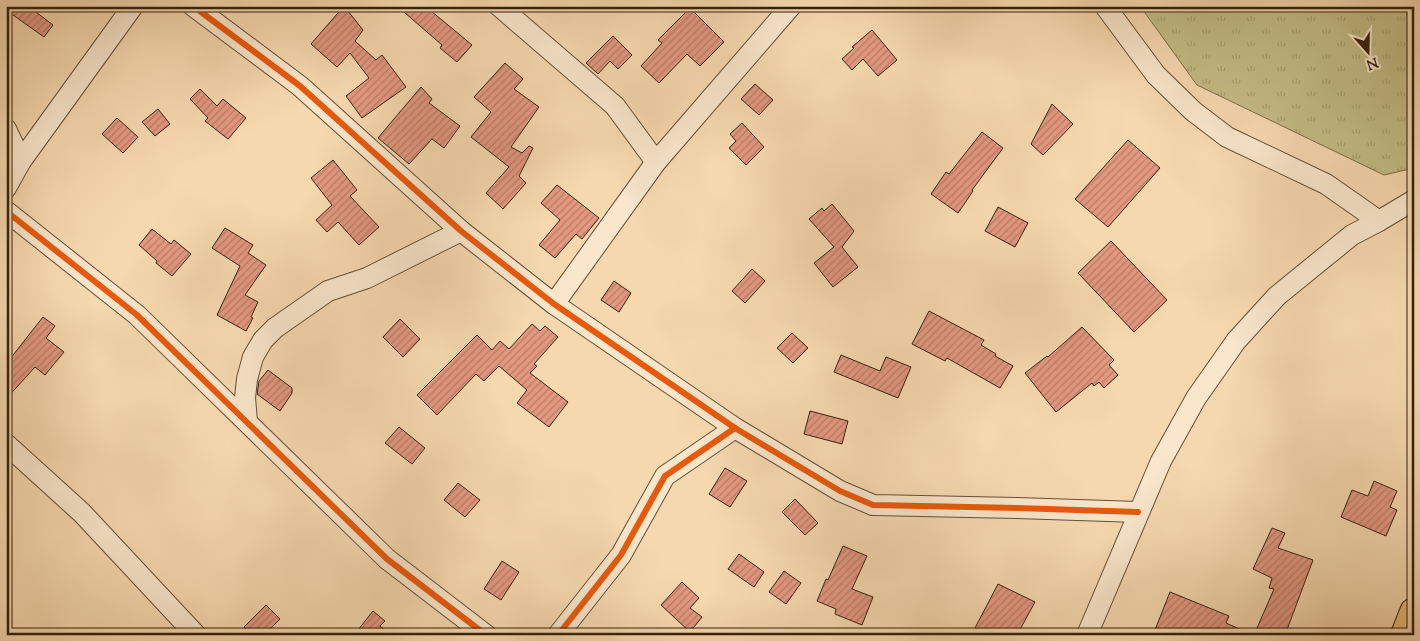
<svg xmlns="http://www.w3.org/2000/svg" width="1420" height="641" viewBox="0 0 1420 641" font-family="'Sorts Mill Goudy',serif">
<defs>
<pattern id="grass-tufts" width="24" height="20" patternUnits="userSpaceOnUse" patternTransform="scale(1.25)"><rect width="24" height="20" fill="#c3bc86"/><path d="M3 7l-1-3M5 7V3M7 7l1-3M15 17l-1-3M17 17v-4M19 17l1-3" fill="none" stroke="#a8a172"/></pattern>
<pattern id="building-hatch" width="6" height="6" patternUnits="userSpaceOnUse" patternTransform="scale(1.25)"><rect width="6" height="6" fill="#e39880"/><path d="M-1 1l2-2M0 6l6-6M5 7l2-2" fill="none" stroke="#b97c67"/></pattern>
</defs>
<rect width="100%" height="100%" fill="#f6d8af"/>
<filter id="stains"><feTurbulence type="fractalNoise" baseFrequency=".004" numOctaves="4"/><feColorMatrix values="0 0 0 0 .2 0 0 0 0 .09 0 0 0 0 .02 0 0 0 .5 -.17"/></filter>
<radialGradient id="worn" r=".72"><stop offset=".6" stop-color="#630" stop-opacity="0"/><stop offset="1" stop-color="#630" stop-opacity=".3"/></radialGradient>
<path fill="url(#grass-tufts)" stroke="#7c6e4a" d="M 1140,6 L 1414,6 L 1414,168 L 1384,175 L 1197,85 Z"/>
<g fill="url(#building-hatch)" stroke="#34210d">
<path d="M 6,6 L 28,6 L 53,25 L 44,37 L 6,10 Z"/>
<path d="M 344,6 L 363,30 L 355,41 L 376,60 L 382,55 L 406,87 L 362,118 L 346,96 L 369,78 L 350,53 L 337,67 L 311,44 Z"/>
<path d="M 397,6 L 425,6 L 472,45 L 457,62 L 440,48 L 442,45 Z"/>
<path d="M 690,8 L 724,42 L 700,66 L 687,54 L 659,83 L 641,66 L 662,43 L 658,40 Z"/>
<path d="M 872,30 L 897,60 L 878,76 L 863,59 L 852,70 L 842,59 L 854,48 L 852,47 Z"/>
<path d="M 613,36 L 632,55 L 618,69 L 610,61 L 598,74 L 586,63 Z"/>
<path d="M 505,63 L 523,79 L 514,89 L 539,107 L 511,147 L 522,153 L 529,146 L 533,148 L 519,176 L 526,183 L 503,209 L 486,193 L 509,167 L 471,137 L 491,112 L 474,97 Z"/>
<path d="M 755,84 L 773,100 L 759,115 L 741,99 Z"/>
<path d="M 421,87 L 432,99 L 429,103 L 460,126 L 444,148 L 432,139 L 409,164 L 378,138 Z"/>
<path d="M 200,89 L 217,106 L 223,99 L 246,118 L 228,139 L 205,121 L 208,118 L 190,99 Z"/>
<path d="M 1052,104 L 1073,124 L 1043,155 L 1031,144 Z"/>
<path d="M 158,109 L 170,124 L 155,136 L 142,122 Z"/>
<path d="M 117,118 L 138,137 L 123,153 L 102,134 Z"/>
<path d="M 742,123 L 764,147 L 746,165 L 729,148 L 736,141 L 730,134 Z"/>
<path d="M 982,132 L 1003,148 L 972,190 L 973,191 L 958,213 L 931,194 L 946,172 L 949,174 Z"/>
<path d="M 1128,140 L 1160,168 L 1108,227 L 1075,199 Z"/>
<path d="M 333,160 L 357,190 L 350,196 L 379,227 L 359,245 L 338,222 L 327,232 L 316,220 L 332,205 L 311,178 Z"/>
<path d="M 557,185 L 599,218 L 582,239 L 576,234 L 555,258 L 539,245 L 560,220 L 541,203 Z"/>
<path d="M 832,204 L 854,231 L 842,247 L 858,267 L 833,287 L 814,263 L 834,247 L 809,219 L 822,208 L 824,211 Z"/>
<path d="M 998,207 L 1028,223 L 1015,247 L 985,231 Z"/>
<path d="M 225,228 L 253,245 L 248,253 L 266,265 L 245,295 L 258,302 L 251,317 L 253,318 L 246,331 L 217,315 L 240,266 L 212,248 Z"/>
<path d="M 152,229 L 171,244 L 174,240 L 191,254 L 172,276 L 156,263 L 157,261 L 139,245 Z"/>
<path d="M 1111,241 L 1167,300 L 1134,332 L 1078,273 Z"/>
<path d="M 752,269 L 765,281 L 745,303 L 732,291 Z"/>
<path d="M 614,281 L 631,293 L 619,312 L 601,300 Z"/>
<path d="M 929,311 L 984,340 L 981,345 L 996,354 L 995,356 L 1013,366 L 1000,388 L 947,358 L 945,361 L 912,344 Z"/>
<path d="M 43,317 L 55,326 L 46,338 L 64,352 L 45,375 L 35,367 L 6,399 L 6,364 Z"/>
<path d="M 400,319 L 420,339 L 403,357 L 383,337 Z"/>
<path d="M 532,324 L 540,331 L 545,326 L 558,337 L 534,364 L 537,366 L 530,373 L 568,402 L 549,427 L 517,403 L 527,390 L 499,366 L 484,381 L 476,374 L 437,415 L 417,395 L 477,335 L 492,350 L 500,341 L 509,349 Z"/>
<path d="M 1082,327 L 1114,360 L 1109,365 L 1118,375 L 1104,388 L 1099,382 L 1094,386 L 1092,383 L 1056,412 L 1025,373 L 1047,356 L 1048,357 Z"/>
<path d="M 792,333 L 808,348 L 793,363 L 777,348 Z"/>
<path d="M 841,355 L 880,371 L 886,357 L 911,367 L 898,398 L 834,372 Z"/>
<path d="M 268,370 L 292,388 L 292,393 L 280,411 L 257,394 L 259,381 Z"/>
<path d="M 810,411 L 848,421 L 842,444 L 804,434 Z"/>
<path d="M 399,427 L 425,448 L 412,464 L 385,443 Z"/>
<path d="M 725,468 L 747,481 L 730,507 L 709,494 Z"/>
<path d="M 1374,481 L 1397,491 L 1390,507 L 1397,510 L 1386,536 L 1341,517 L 1352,490 L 1368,496 Z"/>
<path d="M 458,483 L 480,500 L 465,517 L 444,500 Z"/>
<path d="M 795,499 L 818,523 L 805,535 L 782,512 Z"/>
<path d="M 1272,528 L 1285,533 L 1278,548 L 1313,560 L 1285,635 L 1254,635 L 1274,589 L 1269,588 L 1272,578 L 1253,569 Z"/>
<path d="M 843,546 L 867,556 L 852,589 L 873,597 L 862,625 L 835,614 L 836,609 L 817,601 L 826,579 L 828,580 Z"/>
<path d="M 739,554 L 764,572 L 754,587 L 728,569 Z"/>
<path d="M 502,561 L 519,572 L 501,600 L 484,589 Z"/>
<path d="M 784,571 L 801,583 L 786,604 L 769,592 Z"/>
<path d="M 682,582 L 699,598 L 690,608 L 702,617 L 690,632 L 661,605 Z"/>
<path d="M 998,584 L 1035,602 L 1017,635 L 988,635 L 975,628 Z"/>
<path d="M 1170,592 L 1229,616 L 1226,623 L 1253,635 L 1153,635 Z"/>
<path d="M 266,605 L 280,619 L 264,635 L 252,635 L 244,627 Z"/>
<path d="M 373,611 L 385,621 L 380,626 L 391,635 L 354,635 Z"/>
</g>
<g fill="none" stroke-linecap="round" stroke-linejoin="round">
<defs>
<g id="minor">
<path d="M 193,6 L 300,86 L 461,231 L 554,304 L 735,428"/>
<path d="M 499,6 L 615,106 L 656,162"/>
<path d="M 1105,6 L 1156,75 L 1193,111 L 1227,137 L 1326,184 L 1379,221"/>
<path d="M 6,129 L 21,161"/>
<path d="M 6,188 L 21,161 L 133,6"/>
<path d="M 6,211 L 137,315 L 387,559 L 486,635"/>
<path d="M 554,304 L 656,162 L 791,6"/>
<path d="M 247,421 L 245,398 L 247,379 L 253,357 L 263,340 L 275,328 L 328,291 L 367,278 L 461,231"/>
<path d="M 6,444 L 82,513 L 196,635"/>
<path d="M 558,635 L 621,555 L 665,476 L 735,428 L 840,491 L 873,505 L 1017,508 L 1138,512"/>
<path d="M 1087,635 L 1161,461 L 1196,398 L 1236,341 L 1277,296 L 1352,235 L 1379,221 L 1414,200"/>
</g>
<path id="highway" d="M 1405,635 L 1414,612"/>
</defs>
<use href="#minor" stroke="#644f36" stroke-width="22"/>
<use href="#highway" stroke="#34210d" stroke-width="30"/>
<use href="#minor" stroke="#f9e6cb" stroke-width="20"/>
<use href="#highway" stroke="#ebbc78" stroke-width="28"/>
<defs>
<g id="cycleway">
<path d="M 193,6 L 300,86 L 461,231 L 554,304 L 735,428"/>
<path d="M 6,211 L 137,315 L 387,559 L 486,635"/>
<path d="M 558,635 L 621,555 L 665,476 L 735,428 L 840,491 L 873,505 L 1017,508 L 1138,512"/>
</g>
</defs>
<use href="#cycleway" stroke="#f9e6cb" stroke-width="9"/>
<use href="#cycleway" stroke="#e8590c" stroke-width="6"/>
</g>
<rect width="1420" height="641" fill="none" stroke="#f6d8af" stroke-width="25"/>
<rect x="8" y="8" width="1405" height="626" fill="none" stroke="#34210d" stroke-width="2.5"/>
<rect x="12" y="12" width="1395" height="616" fill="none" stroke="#34210d"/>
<g transform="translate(1368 52) rotate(160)" stroke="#f9e6cb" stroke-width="4" paint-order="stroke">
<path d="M0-4L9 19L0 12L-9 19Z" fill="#34210d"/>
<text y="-8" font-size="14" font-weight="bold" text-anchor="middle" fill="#34210d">N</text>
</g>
<rect width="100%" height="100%" filter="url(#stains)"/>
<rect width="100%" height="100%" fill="url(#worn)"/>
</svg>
